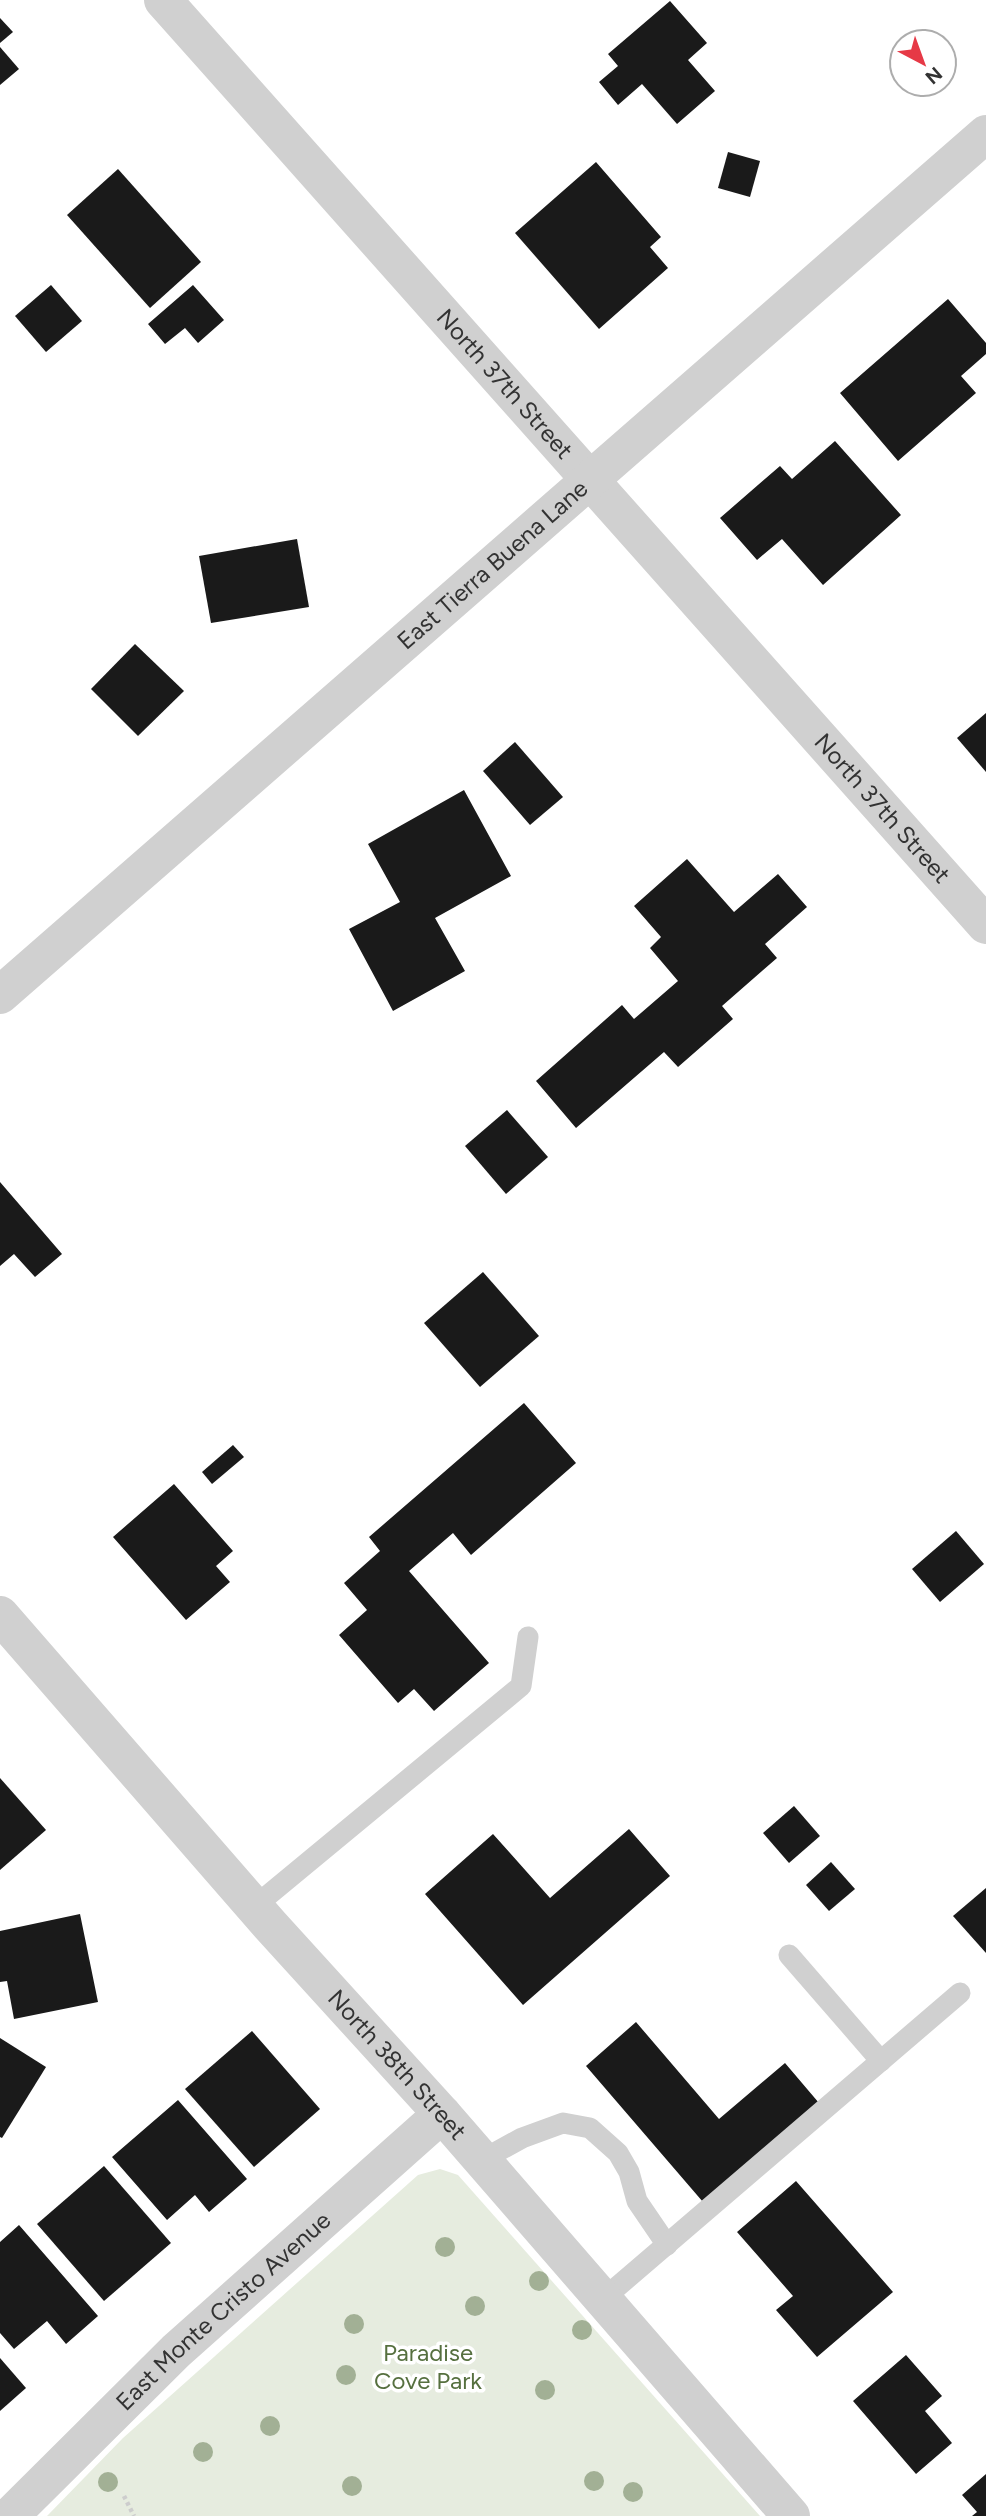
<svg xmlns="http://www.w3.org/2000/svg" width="986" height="2516" viewBox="0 0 986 2516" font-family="Figtree,sans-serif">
<rect width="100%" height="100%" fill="#fff"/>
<path fill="#e6ecdf" d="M 440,2169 L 458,2175 L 760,2516 L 47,2516 L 123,2438 L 418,2175 Z"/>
<g fill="#1a1a1a">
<path d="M 670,1 L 707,43 L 688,60 L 715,91 L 677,124 L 642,84 L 618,105 L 599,82 L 618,66 L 608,54 Z"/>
<path d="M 0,18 L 13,32 L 0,43 Z"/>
<path d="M 0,47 L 19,69 L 0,85 Z"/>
<path d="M 728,152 L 760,161 L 750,197 L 718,188 Z"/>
<path d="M 596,162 L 661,237 L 650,247 L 668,268 L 599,329 L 515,233 Z"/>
<path d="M 118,169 L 201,262 L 150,308 L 67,215 Z"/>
<path d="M 51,285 L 82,321 L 46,352 L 15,316 Z"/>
<path d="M 193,285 L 224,320 L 198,343 L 185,328 L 165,344 L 148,324 Z"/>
<path d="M 948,299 L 986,343 L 986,354 L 961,376 L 976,393 L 898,461 L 840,393 Z"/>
<path d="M 835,441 L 901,515 L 823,585 L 782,539 L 757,560 L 720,518 L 780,466 L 792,479 Z"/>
<path d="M 297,539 L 309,607 L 211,623 L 199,556 Z"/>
<path d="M 135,644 L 184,691 L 138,736 L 91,689 Z"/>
<path d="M 986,713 L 986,772 L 957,738 Z"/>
<path d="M 515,742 L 563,797 L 530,825 L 483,771 Z"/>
<path d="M 464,790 L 511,876 L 435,918 L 465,971 L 393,1011 L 349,929 L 400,902 L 368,844 Z"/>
<path d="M 687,859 L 734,912 L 778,874 L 807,907 L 765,944 L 777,958 L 722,1006 L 733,1019 L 678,1067 L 664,1052 L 576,1128 L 536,1081 L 622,1005 L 634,1019 L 678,981 L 650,948 L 661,937 L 634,906 Z"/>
<path d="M 507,1110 L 548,1157 L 506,1194 L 465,1146 Z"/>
<path d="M 0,1182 L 62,1254 L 35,1277 L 14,1254 L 0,1266 Z"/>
<path d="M 483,1272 L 539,1336 L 480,1387 L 424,1323 Z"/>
<path d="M 524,1403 L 576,1463 L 471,1555 L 453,1533 L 409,1571 L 489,1663 L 434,1711 L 414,1689 L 398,1703 L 339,1635 L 367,1610 L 344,1583 L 380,1551 L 369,1537 Z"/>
<path d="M 233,1445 L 244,1457 L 212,1484 L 202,1472 Z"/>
<path d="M 174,1484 L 233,1551 L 216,1566 L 230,1582 L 186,1620 L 113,1537 Z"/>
<path d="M 956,1531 L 984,1564 L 940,1602 L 912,1569 Z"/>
<path d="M 0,1778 L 46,1830 L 0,1870 Z"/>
<path d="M 794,1806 L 820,1836 L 789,1863 L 763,1833 Z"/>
<path d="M 629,1829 L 670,1876 L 523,2005 L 425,1894 L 493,1834 L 550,1898 Z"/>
<path d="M 831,1862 L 855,1889 L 829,1911 L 806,1885 Z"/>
<path d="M 986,1888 L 986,1953 L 953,1916 Z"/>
<path d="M 80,1914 L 98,2002 L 14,2019 L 7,1981 L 0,1982 L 0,1931 Z"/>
<path d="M 636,2022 L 719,2119 L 785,2063 L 819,2103 L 703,2202 L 586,2066 Z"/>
<path d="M 252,2031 L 320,2109 L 254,2167 L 185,2089 Z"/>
<path d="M 0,2038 L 46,2067 L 2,2138 L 0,2137 Z"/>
<path d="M 178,2100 L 247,2179 L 209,2212 L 195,2195 L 167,2220 L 112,2157 Z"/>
<path d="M 104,2166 L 171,2243 L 104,2301 L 37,2224 Z"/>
<path d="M 796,2181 L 893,2292 L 817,2357 L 776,2310 L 793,2296 L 737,2232 Z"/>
<path d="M 19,2225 L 98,2316 L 66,2344 L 47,2321 L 14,2349 L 0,2333 L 0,2242 Z"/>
<path d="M 906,2355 L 942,2396 L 925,2411 L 952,2443 L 916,2474 L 853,2401 Z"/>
<path d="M 0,2358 L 26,2388 L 0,2411 Z"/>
<path d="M 986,2474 L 986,2516 L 972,2516 L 977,2512 L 962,2495 Z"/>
</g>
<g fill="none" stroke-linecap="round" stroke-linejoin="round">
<path stroke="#cdcdcd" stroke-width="4.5" stroke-dasharray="3.5 3.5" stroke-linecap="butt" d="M 124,2496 L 134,2516"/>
<g stroke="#d0d0d0" stroke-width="21">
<path d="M 254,1907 L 521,1686 L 528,1637"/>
<path d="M 789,1955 L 881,2061"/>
<path d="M 482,2160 L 522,2138 L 563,2123 L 590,2128 L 618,2153 L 629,2172 L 637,2201 L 667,2245"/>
<path d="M 603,2299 L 960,1993"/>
</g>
<g stroke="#d0d0d0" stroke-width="38">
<path id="s1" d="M 163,0 L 986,925"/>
<path id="s2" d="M 0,995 L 986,134"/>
<path id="s3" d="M 0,1615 L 270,1925 L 442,2114 L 791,2516"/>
<path id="s4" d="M 10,2516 L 176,2351 L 442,2114"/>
</g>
</g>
<g fill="#a2b095">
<circle cx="445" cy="2247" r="10"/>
<circle cx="539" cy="2281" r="10"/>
<circle cx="475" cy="2306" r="10"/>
<circle cx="354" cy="2324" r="10"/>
<circle cx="582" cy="2330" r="10"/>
<circle cx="346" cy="2375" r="10"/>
<circle cx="545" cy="2390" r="10"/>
<circle cx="270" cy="2426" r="10"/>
<circle cx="203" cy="2452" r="10"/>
<circle cx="594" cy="2481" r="10"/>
<circle cx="108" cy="2482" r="10"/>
<circle cx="352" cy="2486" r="10"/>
<circle cx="633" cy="2492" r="10"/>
</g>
<g text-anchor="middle" stroke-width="7" stroke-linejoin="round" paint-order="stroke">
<g font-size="24" fill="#333" stroke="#fff">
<text dy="8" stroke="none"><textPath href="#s1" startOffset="514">North 37th Street</textPath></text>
<text dy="8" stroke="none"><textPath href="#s2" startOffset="654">East Tierra Buena Lane</textPath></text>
<text dy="8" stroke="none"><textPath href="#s1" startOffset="1082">North 37th Street</textPath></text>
<text dy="8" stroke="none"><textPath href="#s3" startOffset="600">North 38th Street</textPath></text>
<text dy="8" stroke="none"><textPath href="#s4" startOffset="296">East Monte Cristo Avenue</textPath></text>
</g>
<g font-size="24" fill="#56703f" stroke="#fff">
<text x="428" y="2361">Paradise<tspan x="428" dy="28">Cove Park</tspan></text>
</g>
</g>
<g transform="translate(923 63) rotate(139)"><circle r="33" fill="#ffffff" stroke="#adadad" stroke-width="2"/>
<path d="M0-5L12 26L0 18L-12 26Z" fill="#e63946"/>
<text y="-10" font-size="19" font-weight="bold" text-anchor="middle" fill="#333333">N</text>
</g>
</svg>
